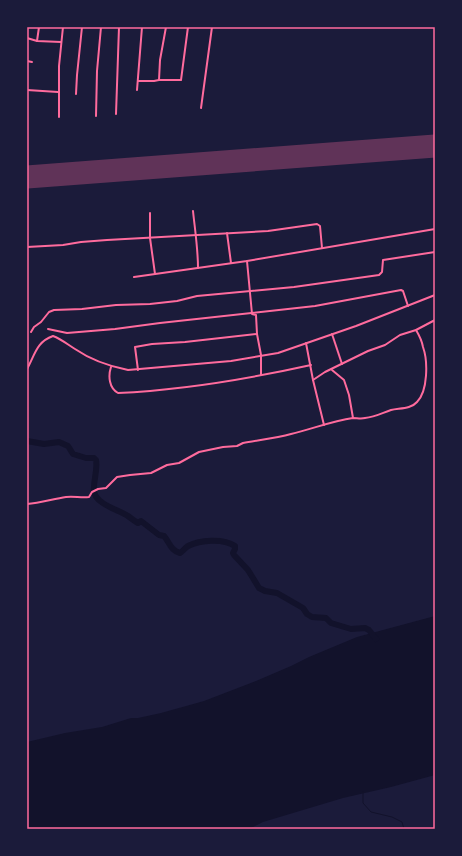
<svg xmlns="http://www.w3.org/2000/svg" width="462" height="856" viewBox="0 0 462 856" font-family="Mulish,sans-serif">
<rect width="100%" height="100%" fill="#1b1b3a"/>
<path fill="#12122b" d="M 435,616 L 435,775 L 391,787 L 343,798 L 263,822 L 249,829 L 27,829 L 27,742 L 65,733 L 102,727 L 131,718 L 138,718 L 161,713 L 204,701 L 256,681 L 291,666 L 309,657 L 357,637 Z"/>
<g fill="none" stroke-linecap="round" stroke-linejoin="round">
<path stroke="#12122b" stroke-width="1" d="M 363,792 L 363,803 L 371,812 L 392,817 L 402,822 L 404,829"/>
<path stroke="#12122b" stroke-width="6" d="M 27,441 L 44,444 L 59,442 L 68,446 L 73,454 L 86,458 L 94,458 L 96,460 C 98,470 93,481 94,491 C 95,504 119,510 128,516 C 132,519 134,521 138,523 L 141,521 L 159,535 L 164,536 C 170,543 171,551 180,553 C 183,551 185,548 188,546 C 200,540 223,538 235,546 L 235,549 L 233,553 L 234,555 L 248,570 L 259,588 L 265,591 L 277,593 L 303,608 L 307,614 L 312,617 L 326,618 L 331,623 L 351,629 L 365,628 L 369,630 L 376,639"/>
<path stroke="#603358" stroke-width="23" d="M 27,177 L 435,146"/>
<g stroke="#ff6b9d" stroke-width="2">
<path d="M 27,38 L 37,41 L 61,42"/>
<path d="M 37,41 L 39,27"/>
<path d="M 27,61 L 32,62"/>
<path d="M 159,80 L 181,80 L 188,27"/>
<path d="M 138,81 L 154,81 L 159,80 L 160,60 L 166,27"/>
<path d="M 27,90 L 58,92"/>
<path d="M 137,90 L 142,27"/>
<path d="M 76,94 L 77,75 L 82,27"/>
<path d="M 201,108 L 212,27"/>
<path d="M 116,114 L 119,27"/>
<path d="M 96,116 L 97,71 L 101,27"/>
<path d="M 59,117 L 59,66 L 63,27"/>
<path d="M 193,211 C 195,230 198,249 198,268"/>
<path d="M 150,213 L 150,238 L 155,274"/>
<path d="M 227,233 L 231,263"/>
<path d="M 27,247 L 63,245 L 81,242 L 107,240 L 268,231 L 317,224 L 320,226 L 322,248"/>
<path d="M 247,261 L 252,314 L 256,315 L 257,334 L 261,355 L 261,375"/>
<path d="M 134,277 L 247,261 L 435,229"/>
<path d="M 48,329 L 67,333 L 115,329 L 160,323 L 315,306 L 401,290 L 403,291 L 408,306"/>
<path d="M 31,332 L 34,327 L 41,322 L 49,312 L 54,310 L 82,309 L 116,305 L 150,304 L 177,301 L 197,296 L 294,287 L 379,275 L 382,272 L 383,260 L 435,252"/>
<path d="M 332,334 L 342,364"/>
<path d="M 306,343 L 313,380 L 324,425"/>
<path d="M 111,367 C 108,376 109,388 118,393 C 183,390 248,379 311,365"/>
<path d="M 27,369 C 35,355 36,342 53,336 C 61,339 67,344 75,349 C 91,360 108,366 128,370 L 231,361 L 278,353 L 356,326 L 435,295"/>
<path d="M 138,370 L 135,347 L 152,344 L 185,342 L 257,334"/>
<path d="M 332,370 L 344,380 L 349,395 L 353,418"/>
<path d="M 313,380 L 325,372 L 368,351 L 385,345 L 400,335 L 416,330 L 435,320"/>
<path d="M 27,504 C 40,503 53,499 66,497 C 74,496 81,498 89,497 L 92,492 L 98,489 L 106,488 L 117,477 L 130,475 L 151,473 L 167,465 L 179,463 L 199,452 L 223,447 L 237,446 L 243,443 C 259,440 276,438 291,434 C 312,429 332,421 353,418 C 357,418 361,419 365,418 C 375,417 382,413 391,410 C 400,408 411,409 417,402 C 428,391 428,361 423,347 C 422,341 419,335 416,330"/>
</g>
</g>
<rect width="462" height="856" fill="none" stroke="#1b1b3a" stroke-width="56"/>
<rect x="28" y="28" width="406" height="800" fill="none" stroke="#ff6b9d" stroke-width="1.5"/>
</svg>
